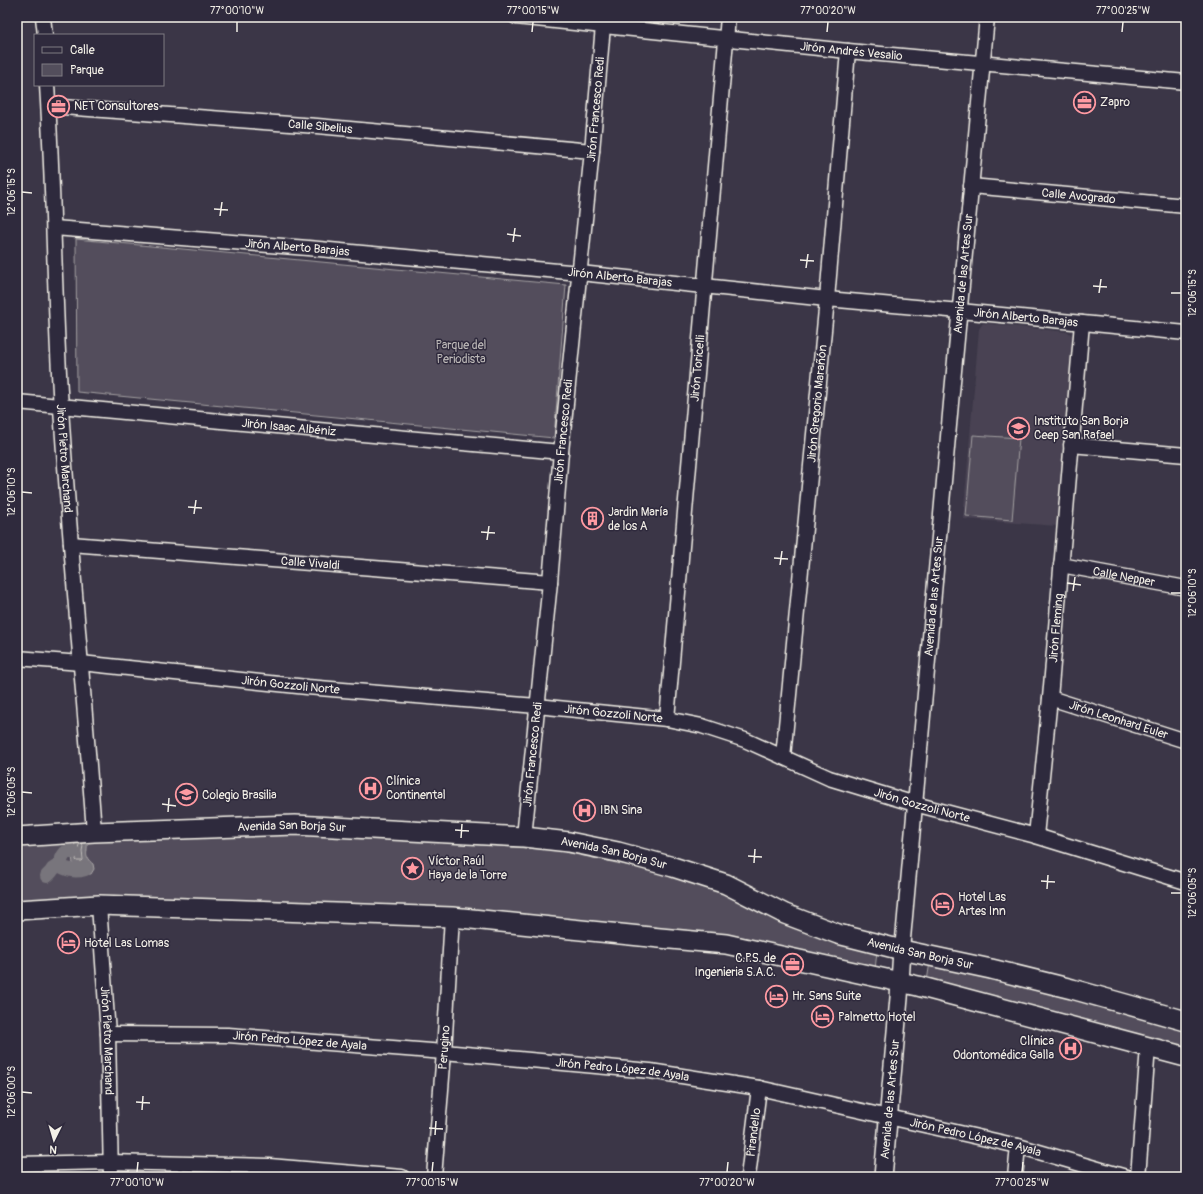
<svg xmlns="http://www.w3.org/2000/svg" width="1203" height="1194" viewBox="0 0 1203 1194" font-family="Pangolin,sans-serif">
<rect width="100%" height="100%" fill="#3b3647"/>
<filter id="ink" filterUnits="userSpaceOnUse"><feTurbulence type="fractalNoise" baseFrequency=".025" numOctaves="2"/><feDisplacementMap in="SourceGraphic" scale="8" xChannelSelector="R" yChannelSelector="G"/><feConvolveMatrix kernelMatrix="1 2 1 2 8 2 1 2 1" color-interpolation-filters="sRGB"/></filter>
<g filter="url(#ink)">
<path fill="#484352" d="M 983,323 L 1068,332 L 1074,337 L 1057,526 L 963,519 L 979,329 Z"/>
<g fill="#534e5c" stroke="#a4a0a2">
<path d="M 76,239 L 566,285 L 554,438 L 77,392 Z"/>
<path d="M 973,435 L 1019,438 L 1012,520 L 966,516 Z"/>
<path d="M 292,832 L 556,850 L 695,880 L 877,951 L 875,970 L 702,936 L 17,902 L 17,841 Z"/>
<path d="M 930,962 L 1186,1026 L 1186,1051 L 927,981 Z"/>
<path d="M 121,1175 L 224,1177 L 121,1177 Z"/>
</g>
<path fill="#78747b" stroke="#aaa6a7" d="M 83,840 L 87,843 C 88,854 83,856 93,864 L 94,869 L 91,874 L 87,874 L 83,866 L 73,864 C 72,858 71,847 76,843 C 77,842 81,841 83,840 Z"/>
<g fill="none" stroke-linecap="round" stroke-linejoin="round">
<path stroke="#c2bfbc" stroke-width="1" d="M 82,844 L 83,846 L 82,851 L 83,860 L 82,861 L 77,861 L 76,860 L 77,851 L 79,845 Z"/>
<g stroke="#78747b" stroke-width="14">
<path d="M 59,865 C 68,871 76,872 85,869"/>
<path d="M 47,876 L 51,872 L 53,869 L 59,865 L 63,856 L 66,852 L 73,852"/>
</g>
<defs>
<g id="minor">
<path d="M 43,17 L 45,35"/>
<path id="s1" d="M 516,17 L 848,51 L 1186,82"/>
<path id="s2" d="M 47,85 C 54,192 54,301 61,408 C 70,549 84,690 94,832"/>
<path id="s3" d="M 49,106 L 317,126 L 592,151"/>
<path id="s4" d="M 971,186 L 1186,206"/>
<path id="s5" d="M 54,228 L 308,248 L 580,273 L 827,299 L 960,311 L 1186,333"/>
<path id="s6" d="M 17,402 L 329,431 L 561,452"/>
<path d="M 1071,445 L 1186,455"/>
<path id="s7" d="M 71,544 L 550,582"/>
<path id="s8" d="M 1061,565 L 1186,588"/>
<path id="s9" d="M 17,658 L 81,663 L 307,687 L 537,706 L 667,719 L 702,726 L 745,740 L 829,778 L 915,804 L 1036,836 L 1186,882"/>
<path id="s10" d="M 1050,698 L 1186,741"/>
<path id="s11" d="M 667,719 L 728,17"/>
<path id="s12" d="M 783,757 L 827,299 L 848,51"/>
<path id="s13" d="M 1036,836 L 1050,698 L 1082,323"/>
<path id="s14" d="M 524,837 L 550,582 L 561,452 L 592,151 L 603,26"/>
<path id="s15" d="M 99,905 L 108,1034 L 111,1177"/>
<path id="s16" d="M 902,950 L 951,403 L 987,17"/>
<path id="s17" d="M 108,1034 L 228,1035 L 444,1052 L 650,1071 L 759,1088 L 1018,1146 L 1126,1177"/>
<path d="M 17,1164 L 110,1162 L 269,1166 L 402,1177"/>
<path id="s18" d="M 434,1177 L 444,1052 L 452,917"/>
<path id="s19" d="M 748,1177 L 759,1088"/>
<path d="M 1015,1177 L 1018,1146"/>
<path d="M 1138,1177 L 1148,1047"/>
</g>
<g id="tertiary">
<path id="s20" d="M 883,1177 L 899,998 L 902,950"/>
</g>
<g id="secondary">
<path id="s21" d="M 17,837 L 94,832 L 295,825 L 524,837 L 569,842 L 618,852 L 673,867 L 726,884 L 785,914 L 838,934 L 902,950 L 991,969 L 1072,989 L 1186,1021"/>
<path d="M 17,910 L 99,905 L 452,917 L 660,938 L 726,944 L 918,986 L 1186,1057"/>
</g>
</defs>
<use href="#minor" stroke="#f4f1e8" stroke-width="17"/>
<use href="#tertiary" stroke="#f4f1e8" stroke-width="20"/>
<use href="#secondary" stroke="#f4f1e8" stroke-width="22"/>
<use href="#minor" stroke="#2f2a3d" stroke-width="14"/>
<use href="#tertiary" stroke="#2f2a3d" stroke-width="17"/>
<use href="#secondary" stroke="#2f2a3d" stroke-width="19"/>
</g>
</g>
<path fill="none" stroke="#f4f1e8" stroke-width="1.5" d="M 237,32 L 237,22M 532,32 L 533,22M 827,32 L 828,22M 1122,32 L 1123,22M 22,192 L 32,193M 214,209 L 228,210M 220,216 L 222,202M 507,234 L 521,236M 513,242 L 515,228M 800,260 L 814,261M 806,268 L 808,254M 1093,286 L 1107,287M 1099,293 L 1101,279M 1171,293 L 1181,293M 22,492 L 32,493M 188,507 L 202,508M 194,514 L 196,500M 481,532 L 495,533M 487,540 L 489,526M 774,558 L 788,559M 780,565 L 782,551M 1067,583 L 1081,585M 1073,591 L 1075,577M 1171,593 L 1181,593M 22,792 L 32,793M 162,804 L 176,806M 168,812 L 169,798M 455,830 L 469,831M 461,838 L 462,824M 748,856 L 762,857M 754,863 L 755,849M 1041,881 L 1055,882M 1047,889 L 1048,875M 1171,893 L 1181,893M 22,1092 L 32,1093M 136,1102 L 150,1103M 142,1110 L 143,1096M 429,1128 L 443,1129M 435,1135 L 436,1121M 137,1172 L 138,1162M 432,1172 L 433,1162M 727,1172 L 728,1162M 1022,1172 L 1023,1162"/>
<defs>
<symbol id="office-ring" viewBox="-11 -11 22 22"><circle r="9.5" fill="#2f2a3d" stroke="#ff9aa2" stroke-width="1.5"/><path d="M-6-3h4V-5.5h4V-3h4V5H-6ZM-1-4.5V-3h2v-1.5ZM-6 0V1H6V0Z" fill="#ff9aa2"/></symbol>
<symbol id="school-ring" viewBox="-11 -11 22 22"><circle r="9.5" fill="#2f2a3d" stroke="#ff9aa2" stroke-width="1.5"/><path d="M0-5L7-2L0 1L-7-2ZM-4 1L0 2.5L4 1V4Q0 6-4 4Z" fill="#ff9aa2"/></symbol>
<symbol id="building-ring" viewBox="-11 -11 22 22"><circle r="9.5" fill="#2f2a3d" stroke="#ff9aa2" stroke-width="1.5"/><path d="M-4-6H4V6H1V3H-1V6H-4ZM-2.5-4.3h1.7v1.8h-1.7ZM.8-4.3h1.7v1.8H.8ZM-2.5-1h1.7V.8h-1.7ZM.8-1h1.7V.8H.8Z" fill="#ff9aa2"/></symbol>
<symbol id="hospital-ring" viewBox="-11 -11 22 22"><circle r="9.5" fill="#2f2a3d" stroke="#ff9aa2" stroke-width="1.5"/><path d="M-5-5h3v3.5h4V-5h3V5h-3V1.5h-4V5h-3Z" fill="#ff9aa2"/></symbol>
<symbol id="sight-ring" viewBox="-11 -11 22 22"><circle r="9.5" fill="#2f2a3d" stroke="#ff9aa2" stroke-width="1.5"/><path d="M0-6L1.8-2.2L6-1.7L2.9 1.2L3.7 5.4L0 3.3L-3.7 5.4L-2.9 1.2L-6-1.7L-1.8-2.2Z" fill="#ff9aa2"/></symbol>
<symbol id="hotel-ring" viewBox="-11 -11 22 22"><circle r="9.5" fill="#2f2a3d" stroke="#ff9aa2" stroke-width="1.5"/><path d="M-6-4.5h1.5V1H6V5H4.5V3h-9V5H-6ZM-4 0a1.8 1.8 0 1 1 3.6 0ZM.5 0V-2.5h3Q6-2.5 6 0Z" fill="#ff9aa2"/></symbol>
</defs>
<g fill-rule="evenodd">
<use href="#office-ring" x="1072" y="90" width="25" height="25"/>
<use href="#office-ring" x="46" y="94" width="25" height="25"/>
<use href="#school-ring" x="1006" y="416" width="25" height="25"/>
<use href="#building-ring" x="580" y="506" width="25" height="25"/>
<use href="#hospital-ring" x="358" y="776" width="25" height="25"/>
<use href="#school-ring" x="174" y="782" width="25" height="25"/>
<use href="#hospital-ring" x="572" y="798" width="25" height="25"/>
<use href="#sight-ring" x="400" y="856" width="25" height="25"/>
<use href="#hotel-ring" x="930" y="892" width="25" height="25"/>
<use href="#hotel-ring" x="56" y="930" width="25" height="25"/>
<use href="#office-ring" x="780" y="952" width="25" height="25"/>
<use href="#hotel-ring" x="764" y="984" width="25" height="25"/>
<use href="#hotel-ring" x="810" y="1004" width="25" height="25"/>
<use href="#hospital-ring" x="1058" y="1036" width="25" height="25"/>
</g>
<g text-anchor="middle" stroke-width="3" stroke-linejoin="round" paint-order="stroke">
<g font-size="12" fill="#f4f1e8" stroke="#2f2a3d">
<text dy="4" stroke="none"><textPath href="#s1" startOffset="337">Jirón Andrés Vesalio</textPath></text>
<text dy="4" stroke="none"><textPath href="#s14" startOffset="731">Jirón Francesco Redi</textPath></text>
<text dy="4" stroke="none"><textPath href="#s3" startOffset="272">Calle Sibelius</textPath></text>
<text dy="4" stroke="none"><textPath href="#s4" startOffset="108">Calle Avogrado</textPath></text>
<text dy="4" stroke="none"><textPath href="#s5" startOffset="244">Jirón Alberto Barajas</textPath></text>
<text dy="4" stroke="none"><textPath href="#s16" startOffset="679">Avenida de las Artes Sur</textPath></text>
<text dy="4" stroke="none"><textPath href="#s5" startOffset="568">Jirón Alberto Barajas</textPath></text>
<text dy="4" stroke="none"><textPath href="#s5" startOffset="976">Jirón Alberto Barajas</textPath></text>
<text dy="4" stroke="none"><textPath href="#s11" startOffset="352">Jirón Toricelli</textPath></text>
<text dy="4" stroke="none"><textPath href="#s12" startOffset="355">Jirón Gregorio Marañón</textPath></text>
<text dy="4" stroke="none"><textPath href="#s6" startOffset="273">Jirón Isaac Albéniz</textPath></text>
<text dy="4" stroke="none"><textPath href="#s14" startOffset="407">Jirón Francesco Redi</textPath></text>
<text dy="4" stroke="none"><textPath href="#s2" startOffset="374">Jirón Pietro Marchand</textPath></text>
<text dy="4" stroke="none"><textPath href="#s7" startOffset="240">Calle Vivaldi</textPath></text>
<text dy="4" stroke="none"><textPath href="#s8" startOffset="64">Calle Nepper</textPath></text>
<text dy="4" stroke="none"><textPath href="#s16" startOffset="355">Avenida de las Artes Sur</textPath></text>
<text dy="4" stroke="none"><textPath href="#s13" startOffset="209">Jirón Fleming</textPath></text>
<text dy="4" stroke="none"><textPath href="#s9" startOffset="275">Jirón Gozzoli Norte</textPath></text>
<text dy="4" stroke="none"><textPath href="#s9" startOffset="599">Jirón Gozzoli Norte</textPath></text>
<text dy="4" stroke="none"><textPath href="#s10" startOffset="72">Jirón Leonhard Euler</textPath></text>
<text dy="4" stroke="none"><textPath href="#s14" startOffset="83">Jirón Francesco Redi</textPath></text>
<text dy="4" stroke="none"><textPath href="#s9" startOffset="923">Jirón Gozzoli Norte</textPath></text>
<text dy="4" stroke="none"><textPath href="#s21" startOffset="275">Avenida San Borja Sur</textPath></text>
<text dy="4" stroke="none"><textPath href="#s21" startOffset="599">Avenida San Borja Sur</textPath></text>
<text dy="4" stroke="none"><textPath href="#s21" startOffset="923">Avenida San Borja Sur</textPath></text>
<text dy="4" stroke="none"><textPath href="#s17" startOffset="192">Jirón Pedro López de Ayala</textPath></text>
<text dy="4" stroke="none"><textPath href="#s15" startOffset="136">Jirón Pietro Marchand</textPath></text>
<text dy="4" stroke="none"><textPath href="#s18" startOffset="130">Perugino</textPath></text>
<text dy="4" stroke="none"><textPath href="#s17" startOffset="516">Jirón Pedro López de Ayala</textPath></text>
<text dy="4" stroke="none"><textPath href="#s20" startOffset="78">Avenida de las Artes Sur</textPath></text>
<text dy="4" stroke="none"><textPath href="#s19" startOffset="45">Pirandello</textPath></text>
<text dy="4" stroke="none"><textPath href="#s17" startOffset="876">Jirón Pedro López de Ayala</textPath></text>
</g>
<g font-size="12" fill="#f4f1e8" stroke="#2f2a3d" text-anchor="start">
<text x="1100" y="106">Zapro</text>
<text x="74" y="110">NET Consultores</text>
<text x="1034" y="425">Instituto San Borja<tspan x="1034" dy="14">Ceep San Rafael</tspan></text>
<text x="608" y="516">Jardin María<tspan x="608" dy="14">de los A</tspan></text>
<text x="386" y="785">Clínica<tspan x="386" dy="14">Continental</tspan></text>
<text x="202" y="799">Colegio Brasilia</text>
<text x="600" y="814">IBN Sina</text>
<text x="428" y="865">Víctor Raúl<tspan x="428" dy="14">Haya de la Torre</tspan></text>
<text x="958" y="901">Hotel Las<tspan x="958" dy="14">Artes Inn</tspan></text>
<text x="84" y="947">Hotel Las Lomas</text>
<text x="776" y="962" text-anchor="end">C.P.S. de<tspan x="776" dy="14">Ingenieria S.A.C.</tspan></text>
<text x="792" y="1000">Hr. Sans Suite</text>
<text x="838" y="1021">Palmetto Hotel</text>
<text x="1054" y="1045" text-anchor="end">Clínica<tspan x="1054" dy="14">Odontomédica Galla</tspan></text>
</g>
<g font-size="12" fill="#bcb8b7" stroke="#2f2a3d">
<text x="461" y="349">Parque del<tspan x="461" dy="14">Periodista</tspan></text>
</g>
</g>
<rect width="1203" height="1194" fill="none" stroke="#2f2a3d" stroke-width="44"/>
<rect x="34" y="34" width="130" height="52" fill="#2f2a3d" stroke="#7e7a81"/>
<rect x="42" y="47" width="20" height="6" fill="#2f2a3d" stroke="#7e7a81"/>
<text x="70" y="54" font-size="12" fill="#f4f1e8">Calle</text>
<rect x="42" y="64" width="20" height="12" fill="#534e5c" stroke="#7e7a81"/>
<text x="70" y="74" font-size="12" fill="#f4f1e8">Parque</text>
<g transform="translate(54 1140) rotate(185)" stroke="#2f2a3d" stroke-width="3" paint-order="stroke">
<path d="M0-3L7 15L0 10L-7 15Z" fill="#f4f1e8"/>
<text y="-6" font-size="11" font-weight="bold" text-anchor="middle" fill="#f4f1e8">N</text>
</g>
<rect x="22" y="22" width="1159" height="1150" fill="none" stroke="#f4f1e8" stroke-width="1.5"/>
<g font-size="10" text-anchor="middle" fill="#f4f1e8">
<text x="237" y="14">77°00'10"W</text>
<text x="533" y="14">77°00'15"W</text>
<text x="828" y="14">77°00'20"W</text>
<text x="1123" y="14">77°00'25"W</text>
<text transform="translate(11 192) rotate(-90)" y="4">12°06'15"S</text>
<text transform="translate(1192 293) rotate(-90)" y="4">12°06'15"S</text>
<text transform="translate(11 492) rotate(-90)" y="4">12°06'10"S</text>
<text transform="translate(1192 593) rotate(-90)" y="4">12°06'10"S</text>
<text transform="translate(11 792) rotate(-90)" y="4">12°06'05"S</text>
<text transform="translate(1192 893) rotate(-90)" y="4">12°06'05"S</text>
<text transform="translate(11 1092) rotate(-90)" y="4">12°06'00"S</text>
<text x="137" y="1186">77°00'10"W</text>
<text x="432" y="1186">77°00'15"W</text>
<text x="727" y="1186">77°00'20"W</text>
<text x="1022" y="1186">77°00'25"W</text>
</g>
</svg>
